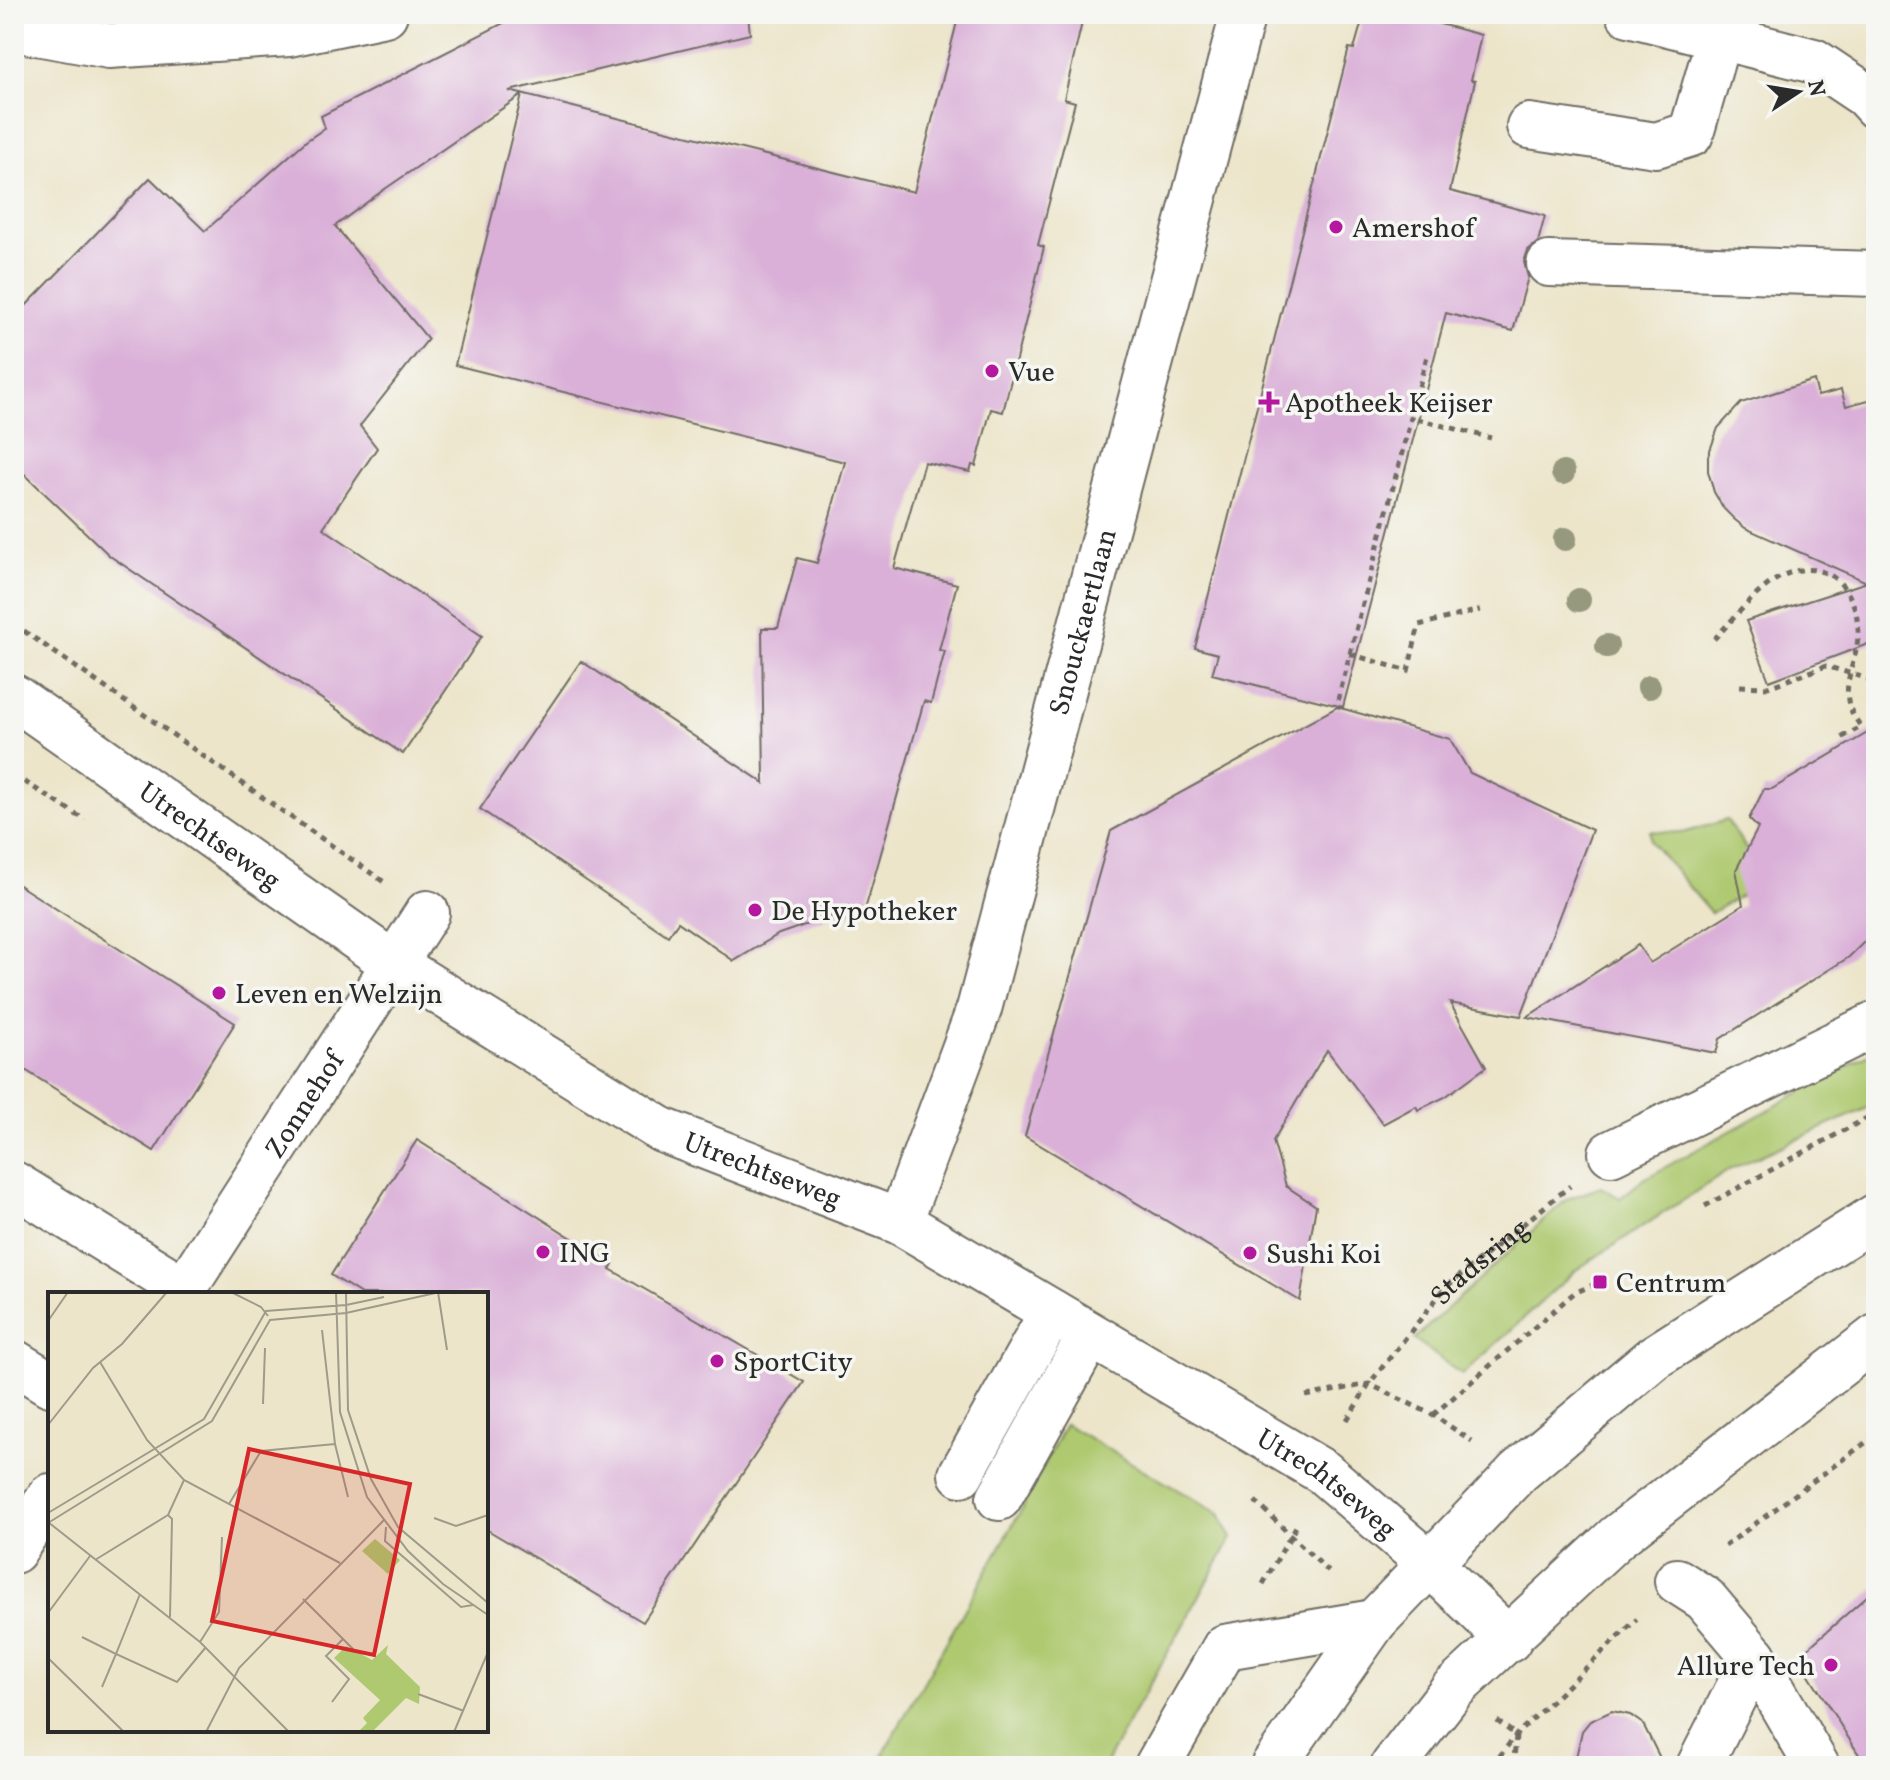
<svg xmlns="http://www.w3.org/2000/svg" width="1890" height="1780" viewBox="0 0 1890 1780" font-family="Vollkorn,serif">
<rect width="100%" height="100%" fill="#f6f6f2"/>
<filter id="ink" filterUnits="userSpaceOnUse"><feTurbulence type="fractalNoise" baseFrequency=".0125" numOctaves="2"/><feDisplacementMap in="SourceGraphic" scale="16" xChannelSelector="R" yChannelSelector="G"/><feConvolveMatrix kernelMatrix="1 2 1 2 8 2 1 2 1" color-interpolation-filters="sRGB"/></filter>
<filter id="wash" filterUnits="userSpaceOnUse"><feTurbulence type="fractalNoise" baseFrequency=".006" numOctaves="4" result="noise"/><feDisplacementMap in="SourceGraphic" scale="32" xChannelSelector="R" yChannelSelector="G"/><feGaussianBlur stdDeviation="1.8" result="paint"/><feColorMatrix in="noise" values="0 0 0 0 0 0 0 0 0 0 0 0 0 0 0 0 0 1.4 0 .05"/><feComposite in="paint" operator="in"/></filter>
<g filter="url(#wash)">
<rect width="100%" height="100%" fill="#ece5ca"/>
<g fill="#aec96f" stroke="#6c7a4d" stroke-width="2">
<path d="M 1727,820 L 1767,880 L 1711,913 L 1651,842 L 1650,831 L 1683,833 Z"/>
<path d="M 1876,1050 L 1876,1104 L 1731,1169 L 1576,1270 L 1462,1375 L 1414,1339 L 1567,1199 L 1601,1187 L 1620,1198 L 1644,1179 Z"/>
<path d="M 1065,1424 L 1219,1514 L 1232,1538 L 1104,1766 L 905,1766 L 883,1754 L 1020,1512 Z"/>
</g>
<g id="blocks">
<g fill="#dab0d8">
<path d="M 521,14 L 748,14 L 750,34 L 509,91 L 914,192 L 959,14 L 1084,14 L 1064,99 L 1075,102 L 1038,245 L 1044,247 L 1003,412 L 991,409 L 976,466 L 972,465 L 970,472 L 924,462 L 894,568 L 957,584 L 939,650 L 945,651 L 931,703 L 924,701 L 865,910 L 828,917 L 779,934 L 734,961 L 678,922 L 668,936 L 480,809 L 581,661 L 764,783 L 762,628 L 778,628 L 797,558 L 817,563 L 845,462 L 455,365 L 522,95 L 382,191 L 335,226 L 428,339 L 360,426 L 377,448 L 323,528 L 482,636 L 403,754 L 110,556 L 14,464 L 14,318 L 150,178 L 205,231 L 306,141 L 325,128 L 321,116 Z"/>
<path d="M 1364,14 L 1402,14 L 1481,35 L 1471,80 L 1475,81 L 1450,191 L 1545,216 L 1538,242 L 1528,250 L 1524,262 L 1528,277 L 1513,331 L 1446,313 L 1343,707 L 1212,674 L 1218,654 L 1195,648 L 1349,48 L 1354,49 Z"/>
<path d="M 1814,380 L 1818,396 L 1841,390 L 1846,406 L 1876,398 L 1876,641 L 1769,681 L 1746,621 L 1867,582 L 1745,528 L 1734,519 L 1724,509 L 1714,492 L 1708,471 L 1708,456 L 1718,428 L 1741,403 Z"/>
<path d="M 1337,707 L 1450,739 L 1470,773 L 1592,830 L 1521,1016 L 1450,1003 L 1486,1067 L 1445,1097 L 1418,1110 L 1416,1106 L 1383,1124 L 1327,1050 L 1273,1141 L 1286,1186 L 1316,1206 L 1300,1301 L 1025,1136 L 1111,831 Z"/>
<path d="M 1876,728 L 1876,930 L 1849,957 L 1720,1039 L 1716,1053 L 1527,1017 L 1638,945 L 1650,963 L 1743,905 L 1736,870 L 1758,828 L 1749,819 L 1764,789 L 1772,789 Z"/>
<path d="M 14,882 L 235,1023 L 154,1151 L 14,1063 Z"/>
<path d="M 417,1140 L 613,1264 L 610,1269 L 804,1382 L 643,1622 L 486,1529 L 486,1294 L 361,1294 L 331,1275 Z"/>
<path d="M 1876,1588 L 1876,1766 L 1866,1766 L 1798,1657 Z"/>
<path d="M 1612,1711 L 1630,1715 L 1643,1724 L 1664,1766 L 1574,1766 L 1582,1731 L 1590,1721 Z"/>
</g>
</g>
</g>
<g filter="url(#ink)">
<use href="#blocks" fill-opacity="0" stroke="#6f6c63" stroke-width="2"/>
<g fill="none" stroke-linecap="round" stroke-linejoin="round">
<defs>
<g id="minor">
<path d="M 1629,14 L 1814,61 L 1865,95 L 1876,107"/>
<path d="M 14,29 L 109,46 L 289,34 L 385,14"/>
<path d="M 1529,126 L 1656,145 L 1691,134 L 1719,37"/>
<path d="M 1549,264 L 1876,274"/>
<path d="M 1611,1153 L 1876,1024"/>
<path d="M 14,1184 L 184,1289"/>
<path id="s2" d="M 900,1222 L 979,1009 L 1243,14"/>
<path id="s3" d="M 181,1294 L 427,913"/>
<path d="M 14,1362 L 50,1384"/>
<path d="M 961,1474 L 1052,1312"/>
<path d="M 999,1498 L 1090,1335"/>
<path d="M 14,1551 L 50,1496"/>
<path d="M 1677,1581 L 1705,1599 L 1754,1657 L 1817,1766"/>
<path d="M 1157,1766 L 1225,1647 L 1374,1622"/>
<path d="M 1699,1766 L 1754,1657"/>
</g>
<g id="major">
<path id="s4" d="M 14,697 L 394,964 L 662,1130 L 900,1222 L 1323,1472 L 1429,1563 L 1509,1640"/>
<path d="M 1273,1766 L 1374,1622 L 1518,1472 L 1653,1358 L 1876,1216"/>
<path d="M 1393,1766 L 1452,1690 L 1617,1537 L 1876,1337"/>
</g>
</defs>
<use href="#minor" stroke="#6f6c63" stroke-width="48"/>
<use href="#major" stroke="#6f6c63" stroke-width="48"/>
<g stroke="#6f6c63" stroke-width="5" stroke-dasharray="6 6" stroke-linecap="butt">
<path d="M 1417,419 L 1491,438"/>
<path d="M 14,624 L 384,882"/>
<path d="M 1714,639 C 1742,611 1779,557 1823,572 C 1851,582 1862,618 1857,645 C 1854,663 1845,681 1848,700 C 1849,710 1856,719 1861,727 L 1841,738"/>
<path d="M 1350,654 L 1408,671 L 1419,625 L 1480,610"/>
<path d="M 1740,686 L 1768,687 L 1826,666 L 1868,679 L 1876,694"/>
<path d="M 1338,700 L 1428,352"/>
<path d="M 14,775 L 85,820"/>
<path d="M 1705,1206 L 1876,1113"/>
<path d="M 1306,1396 L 1369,1384 L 1433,1415 L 1472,1441"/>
<path d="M 1433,1415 L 1574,1293 L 1600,1282"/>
<path id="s1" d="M 1347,1420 L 1369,1384 L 1446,1287 L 1570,1186"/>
<path d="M 1255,1501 L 1329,1572"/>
<path d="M 1725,1546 L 1876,1435"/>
<path d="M 1263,1584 L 1298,1523"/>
<path d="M 1497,1721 L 1516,1735"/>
<path d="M 1516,1736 L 1514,1759 L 1525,1766"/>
<path d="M 1492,1766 L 1516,1735 L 1637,1619"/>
</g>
<use href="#minor" stroke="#fff" stroke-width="44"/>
<use href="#major" stroke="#fff" stroke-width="44"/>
</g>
<g fill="#97997e">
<circle cx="1563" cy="473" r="12"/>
<circle cx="1565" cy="539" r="12"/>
<circle cx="1579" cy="600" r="12"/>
<circle cx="1607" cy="646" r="12"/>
<circle cx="1649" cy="687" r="12"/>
</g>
</g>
<g fill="#b5179e" stroke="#f6f6f2" stroke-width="3">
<circle cx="1336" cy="227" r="8"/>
<circle cx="992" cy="371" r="8"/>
<path d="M1265 390h8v8h8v8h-8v8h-8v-8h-8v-8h8z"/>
<circle cx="755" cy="910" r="8"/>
<circle cx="219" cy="993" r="8"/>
<circle cx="543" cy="1252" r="8"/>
<circle cx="1250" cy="1253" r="8"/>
<rect x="1592" y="1274" width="16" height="16" rx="4"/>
<circle cx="717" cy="1361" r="8"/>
<circle cx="1831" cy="1665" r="8"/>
</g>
<g text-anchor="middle" stroke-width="7" stroke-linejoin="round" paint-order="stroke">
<g font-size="28" fill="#2b2b2b" stroke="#f6f6f2" text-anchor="start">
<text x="1352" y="237">Amershof</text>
<text x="1008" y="381">Vue</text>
<text x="1285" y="412">Apotheek Keijser</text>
<text x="771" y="920">De Hypotheker</text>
<text x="235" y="1003">Leven en Welzijn</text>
<text x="559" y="1262">ING</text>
<text x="1266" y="1263">Sushi Koi</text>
<text x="1616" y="1292">Centrum</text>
<text x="733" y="1371">SportCity</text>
<text x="1815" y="1675" text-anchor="end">Allure Tech</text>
</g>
<g font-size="28" fill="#2b2b2b" stroke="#f6f6f2">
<text dy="10" stroke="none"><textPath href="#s2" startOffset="628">Snouckaertlaan</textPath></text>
<text dy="10" stroke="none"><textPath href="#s4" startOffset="240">Utrechtseweg</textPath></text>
<text dy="10" stroke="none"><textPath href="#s3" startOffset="226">Zonnehof</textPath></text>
<text dy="10" stroke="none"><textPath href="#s4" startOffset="888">Utrechtseweg</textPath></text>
<text dy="10" stroke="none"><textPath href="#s1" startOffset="208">Stadsring</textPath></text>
<text dy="10" stroke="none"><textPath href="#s4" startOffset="1536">Utrechtseweg</textPath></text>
</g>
</g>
<g transform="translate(48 1292)">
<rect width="440" height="440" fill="#ece5ca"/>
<path d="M 327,247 L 352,268 L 340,282 L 314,259 ZM 340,353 L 338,362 L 372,395 L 371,412 L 358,406 L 324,440 L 310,440 L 319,431 L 315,426 L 332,408 L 286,366 L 298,354 L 324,368 Z" fill="#aec96f"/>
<path fill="none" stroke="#9f9b8a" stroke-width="2" d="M 183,0 L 213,15 L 220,24M 288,0 L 292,120 L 319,205 L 360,259 L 395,292 L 440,323M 298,0 L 300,118 L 323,187 L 350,235 L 440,311M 390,0 L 399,58M 298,13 L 336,5M 298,21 L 392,0M 0,29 L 20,0M 274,38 L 287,152 L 300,205M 52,70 L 99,148 L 136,188 L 292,271M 215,112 L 217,56M 0,133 L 45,76 L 74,52 L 119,0M 181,212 L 213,159 L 287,152M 0,221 L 156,127 L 218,19 L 298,13M 386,226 L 408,234 L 440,223M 0,230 L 152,350 L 241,440M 0,231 L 164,129 L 222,28 L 298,21M 338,235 L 337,249 L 413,315 L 425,313M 47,268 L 120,223M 92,302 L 68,362 L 129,390 L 158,355M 255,307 L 308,360M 0,321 L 42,264M 122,325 L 124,227 L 120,223 L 136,188M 34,345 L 68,362 L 54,395M 152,350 L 171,320 L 174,245M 0,366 L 76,440M 370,402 L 416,419M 284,410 L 301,387 L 278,364 L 295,347M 158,440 L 191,376 L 337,227M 406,440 L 440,360"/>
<path fill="#d62828" fill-opacity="0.15" stroke="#d62828" stroke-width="4" d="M 201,157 L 362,192 L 326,363 L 164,329 Z"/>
<rect width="440" height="440" fill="none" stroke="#2b2b2b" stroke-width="4"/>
</g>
<rect width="1890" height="1780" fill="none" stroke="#f6f6f2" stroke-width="48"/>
<g transform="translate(1798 92) rotate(78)" stroke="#f6f6f2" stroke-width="6" paint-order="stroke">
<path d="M0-6L14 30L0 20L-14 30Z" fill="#2b2b2b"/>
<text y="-12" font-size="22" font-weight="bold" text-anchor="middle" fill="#2b2b2b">N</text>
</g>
</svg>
